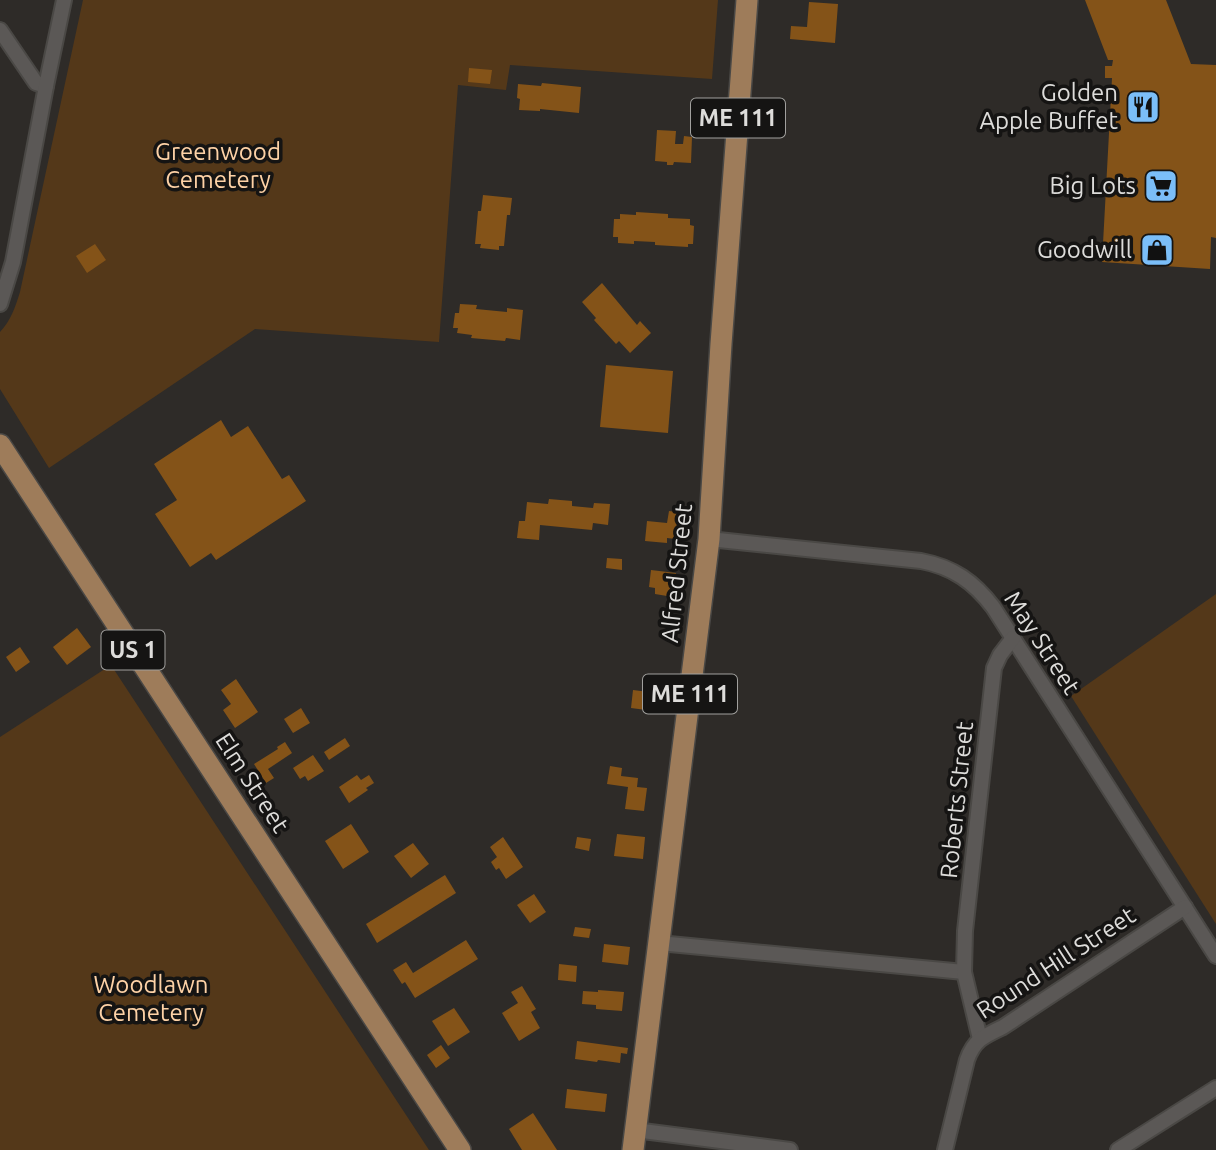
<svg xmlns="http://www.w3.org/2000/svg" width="1216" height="1150" viewBox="0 0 1216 1150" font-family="Ubuntu,sans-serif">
<rect width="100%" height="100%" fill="#2e2b28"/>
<g fill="#543819">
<path d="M 83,0 L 718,0 L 712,79 L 510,65 L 506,90 L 458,85 L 439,342 L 255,329 L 49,468 L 0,389 L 0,332 C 11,320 15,308 20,292 Z"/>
<path d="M 1216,594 L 1216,924 L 1071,696 Z"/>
<path d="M 111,665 L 429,1150 L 0,1150 L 0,737 Z"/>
</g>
<g fill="#845318">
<path d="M 1085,0 L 1166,0 L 1191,64 L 1216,65 L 1216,238 L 1211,237 L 1210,269 L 1102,262 L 1112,78 L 1105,78 L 1105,66 L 1112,66 L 1113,60 L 1108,60 Z"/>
<path d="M 809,2 L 838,4 L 835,43 L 790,39 L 791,26 L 807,27 Z"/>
<path d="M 469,68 L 492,70 L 490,84 L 468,82 Z"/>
<path d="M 542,83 L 581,87 L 579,113 L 540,109 L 540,111 L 519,110 L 520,99 L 517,98 L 518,84 L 541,86 Z"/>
<path d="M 657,130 L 676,131 L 675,144 L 683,144 L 684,136 L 692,137 L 691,163 L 674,162 L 673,165 L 667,165 L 667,162 L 655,161 Z"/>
<path d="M 483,195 L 512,198 L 510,215 L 507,215 L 504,246 L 499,246 L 499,250 L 480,248 L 481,244 L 475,244 L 478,211 L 481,211 Z"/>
<path d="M 636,212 L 668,214 L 668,218 L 690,219 L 690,225 L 694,226 L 693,244 L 688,244 L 688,247 L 655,245 L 655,242 L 634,241 L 634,244 L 618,243 L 618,237 L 613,237 L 614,219 L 620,219 L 620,214 L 636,215 Z"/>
<path d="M 95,244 L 106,260 L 87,273 L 76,256 Z"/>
<path d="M 602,283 L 637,325 L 640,321 L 651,333 L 630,353 L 619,341 L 616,344 L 594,320 L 596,318 L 582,302 Z"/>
<path d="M 460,304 L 477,305 L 476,309 L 507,312 L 507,308 L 523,310 L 520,340 L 506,338 L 505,341 L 471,338 L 472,335 L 457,333 L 458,328 L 453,328 L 455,313 L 459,313 Z"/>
<path d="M 606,365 L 673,371 L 668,433 L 600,427 Z"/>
<path d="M 221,420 L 231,437 L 248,426 L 282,479 L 289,475 L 306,501 L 216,560 L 211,553 L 190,567 L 155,514 L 177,500 L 154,464 Z"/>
<path d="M 549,499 L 572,501 L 572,506 L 593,508 L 594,503 L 610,504 L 608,525 L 593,523 L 592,530 L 540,525 L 539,540 L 517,538 L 519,521 L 525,521 L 527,502 L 548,504 Z"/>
<path d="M 669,511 L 687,513 L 684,540 L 667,538 L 667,543 L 645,541 L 647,521 L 667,523 Z"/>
<path d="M 607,558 L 622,559 L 622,570 L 606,568 Z"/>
<path d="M 651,570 L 676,573 L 673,597 L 655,594 L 655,588 L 649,587 Z"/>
<path d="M 77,628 L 91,647 L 67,665 L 53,647 Z"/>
<path d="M 20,647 L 30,662 L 16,672 L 6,657 Z"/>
<path d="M 236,679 L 258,712 L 235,728 L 223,710 L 231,704 L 221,690 Z"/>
<path d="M 649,689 L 664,691 L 661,712 L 631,708 L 633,690 L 649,692 Z"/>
<path d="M 301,708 L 310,723 L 293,733 L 284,719 Z"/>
<path d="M 345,738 L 350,746 L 329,760 L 324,752 Z"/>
<path d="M 285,742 L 292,753 L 268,769 L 274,778 L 266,783 L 254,764 L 278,749 L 277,747 Z"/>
<path d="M 313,755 L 324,771 L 308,781 L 305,776 L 300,779 L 293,768 Z"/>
<path d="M 610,766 L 622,768 L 621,776 L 638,778 L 637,787 L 647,788 L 644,811 L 625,809 L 628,787 L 607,784 Z"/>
<path d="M 357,775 L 361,780 L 369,775 L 374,783 L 366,788 L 368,790 L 349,803 L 339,787 Z"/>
<path d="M 351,824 L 369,852 L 343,869 L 325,841 Z"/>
<path d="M 617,834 L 645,837 L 643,859 L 614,856 Z"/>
<path d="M 503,837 L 523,867 L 506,879 L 499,868 L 496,870 L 491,862 L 497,857 L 490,847 Z"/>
<path d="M 577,837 L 591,839 L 589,851 L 575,848 Z"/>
<path d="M 413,843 L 429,864 L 411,878 L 394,856 Z"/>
<path d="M 445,875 L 456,893 L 377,943 L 366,924 Z"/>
<path d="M 534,894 L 546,912 L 530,923 L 517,905 Z"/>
<path d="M 575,927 L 591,929 L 589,938 L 573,936 Z"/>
<path d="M 466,940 L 478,959 L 415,998 L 405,982 L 402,984 L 393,970 L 406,962 L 413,973 Z"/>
<path d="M 604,944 L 630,947 L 628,965 L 602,962 Z"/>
<path d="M 559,964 L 577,966 L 576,982 L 558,980 Z"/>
<path d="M 522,986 L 536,1009 L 531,1012 L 540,1028 L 519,1041 L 502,1013 L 518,1003 L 511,992 Z"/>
<path d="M 598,990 L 624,992 L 622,1011 L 596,1009 L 596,1005 L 582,1004 L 583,991 L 598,992 Z"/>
<path d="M 454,1008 L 470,1032 L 448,1046 L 432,1021 Z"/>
<path d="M 577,1041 L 628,1048 L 627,1054 L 621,1053 L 620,1063 L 598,1060 L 597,1062 L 575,1059 Z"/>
<path d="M 441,1045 L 450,1058 L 436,1068 L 427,1055 Z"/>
<path d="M 567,1089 L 607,1094 L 605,1112 L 565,1108 Z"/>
<path d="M 533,1113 L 557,1150 L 522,1150 L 509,1129 Z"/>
</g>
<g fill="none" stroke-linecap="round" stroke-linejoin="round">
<defs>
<g id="street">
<path d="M 0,30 L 36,83 L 46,86"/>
<path d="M 0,304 L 13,262 L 46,86 L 64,0"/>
<path d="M 709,539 L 921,561 C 953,567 974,582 993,607 L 1216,956"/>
<path d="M 659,943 L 964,972"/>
<path d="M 980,1039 L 964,972 L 965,931 L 994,668 L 1000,655 L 1013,638"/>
<path d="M 635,1130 L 790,1150"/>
<path d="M 945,1150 L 967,1060 C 974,1040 984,1036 1003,1027 L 1185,907"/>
<path d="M 1118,1150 L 1216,1088"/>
</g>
<g id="primary">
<path d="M 0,445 L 460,1150"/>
<path d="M 633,1150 L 709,539 L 721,344 L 747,0"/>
</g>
</defs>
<use href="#street" stroke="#4a4845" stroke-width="18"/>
<use href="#primary" stroke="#4a4845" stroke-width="24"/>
<use href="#street" stroke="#5b5856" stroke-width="14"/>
<use href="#primary" stroke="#9e7c5a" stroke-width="21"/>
</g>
<defs>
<symbol id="restaurant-square" viewBox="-11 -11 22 22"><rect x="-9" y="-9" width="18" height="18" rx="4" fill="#7bbef8" stroke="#151413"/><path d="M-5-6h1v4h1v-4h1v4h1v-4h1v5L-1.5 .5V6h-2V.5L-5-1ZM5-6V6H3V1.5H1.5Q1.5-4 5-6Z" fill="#111"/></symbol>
<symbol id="supermarket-square" viewBox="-11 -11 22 22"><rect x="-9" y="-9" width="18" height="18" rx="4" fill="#7bbef8" stroke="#151413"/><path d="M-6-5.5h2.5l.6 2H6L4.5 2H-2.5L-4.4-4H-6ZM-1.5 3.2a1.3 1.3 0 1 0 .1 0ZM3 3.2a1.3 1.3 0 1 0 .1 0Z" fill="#111"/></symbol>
<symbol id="shop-square" viewBox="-11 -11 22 22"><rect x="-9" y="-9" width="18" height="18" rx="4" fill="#7bbef8" stroke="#151413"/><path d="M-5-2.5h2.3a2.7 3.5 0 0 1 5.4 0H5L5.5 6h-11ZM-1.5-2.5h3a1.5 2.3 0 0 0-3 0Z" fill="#111"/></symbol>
</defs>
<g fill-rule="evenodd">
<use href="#restaurant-square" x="1124" y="88" width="38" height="38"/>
<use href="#supermarket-square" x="1142" y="167" width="38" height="38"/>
<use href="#shop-square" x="1138" y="231" width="38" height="38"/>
</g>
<g text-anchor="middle" stroke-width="7" stroke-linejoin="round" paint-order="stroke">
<g fill="#151413" stroke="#a1a09e" stroke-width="2">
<rect x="691" y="98.5" width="94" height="39" rx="5"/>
<rect x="101.5" y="630.5" width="63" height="39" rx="5"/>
<rect x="643" y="674.5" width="94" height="39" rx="5"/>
</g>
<g font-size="23" font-weight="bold" fill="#dddcda">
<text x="738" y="126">ME 111</text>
<text x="133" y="658">US 1</text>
<text x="690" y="702">ME 111</text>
</g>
<g font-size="24" fill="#dddcda" stroke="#151413" text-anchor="end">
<text x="1118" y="101">Golden<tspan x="1118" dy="28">Apple Buffet</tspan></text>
<text x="1136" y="194">Big Lots</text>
<text x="1132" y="258">Goodwill</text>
</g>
<g font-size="24" fill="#fed2a6" stroke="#151413">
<text x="218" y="160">Greenwood<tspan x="218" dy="28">Cemetery</tspan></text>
<text x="151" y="993">Woodlawn<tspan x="151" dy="28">Cemetery</tspan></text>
</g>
<g font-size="24" fill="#dddcda" stroke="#151413">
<text transform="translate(677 573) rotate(-84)" y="8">Alfred Street</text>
<text transform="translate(1042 643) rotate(57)" y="8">May Street</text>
<text transform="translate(252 783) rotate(57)" y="8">Elm Street</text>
<text transform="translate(957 800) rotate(-84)" y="8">Roberts Street</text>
<text transform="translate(1056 963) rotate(-33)" y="8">Round Hill Street</text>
</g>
</g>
</svg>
